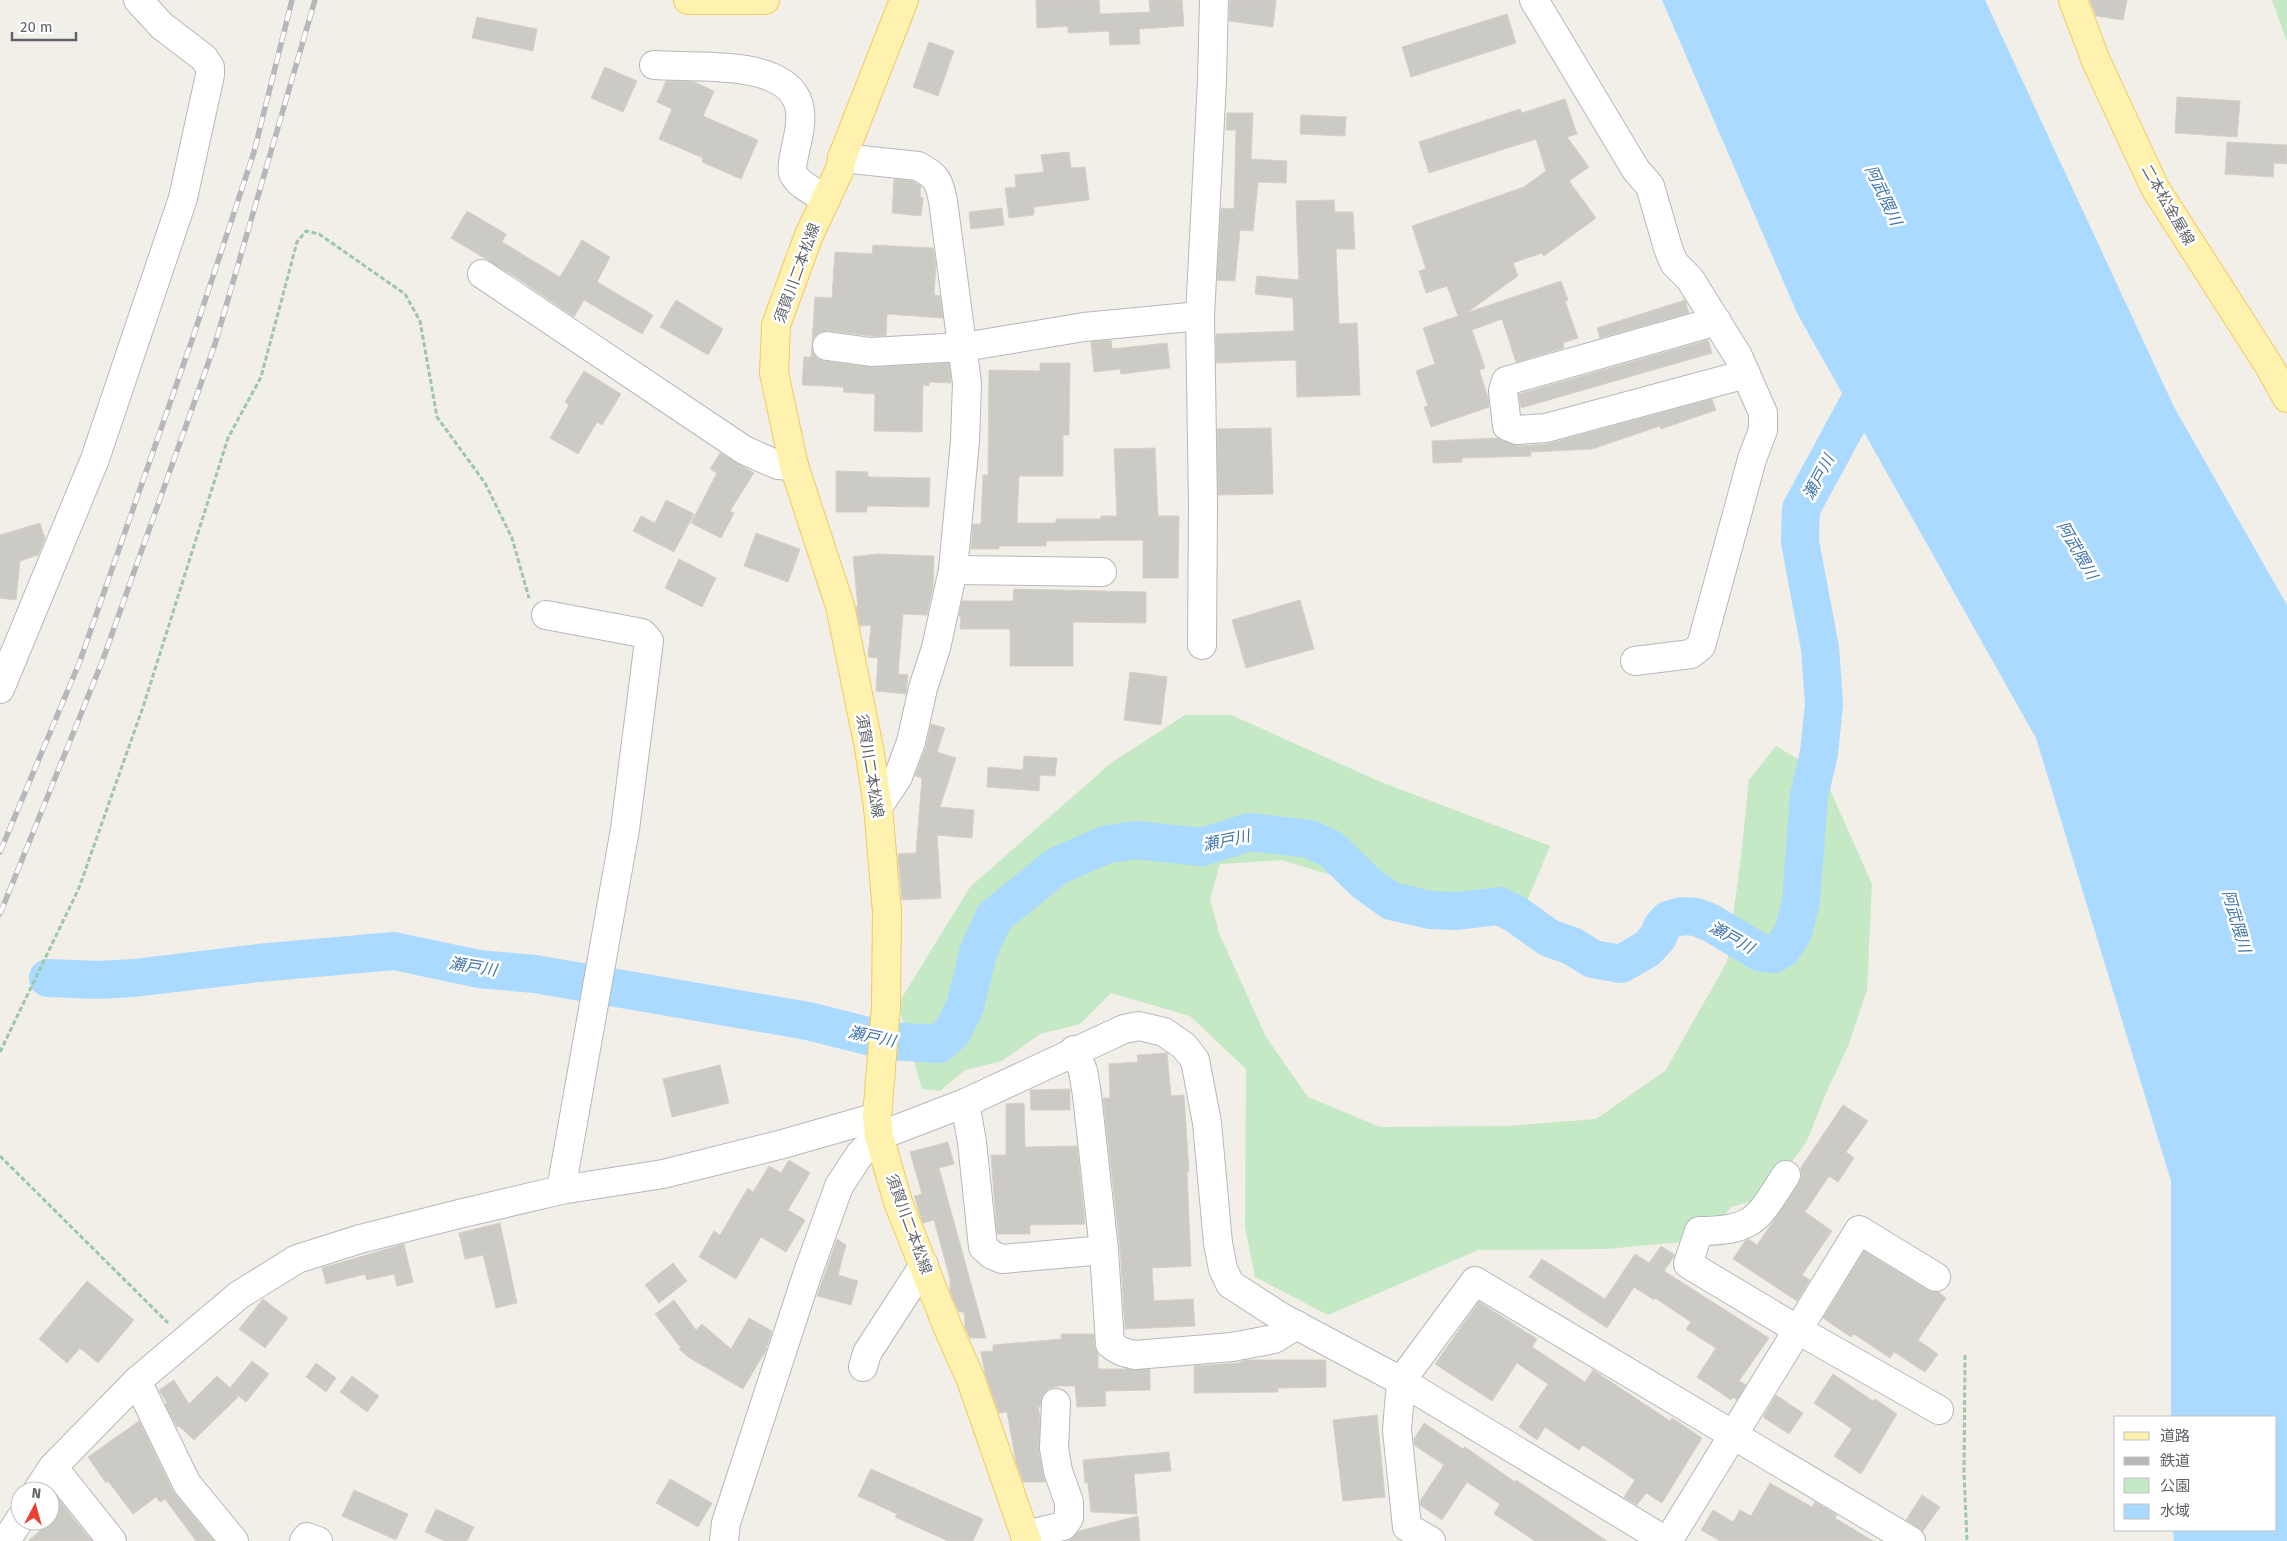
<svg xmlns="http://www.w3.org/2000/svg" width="2287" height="1541" viewBox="0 0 2287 1541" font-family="'Fira Sans','Noto Sans JP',sans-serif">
<rect width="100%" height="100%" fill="#f1efe8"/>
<g fill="#c5e8c5">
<path d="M 2272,0 L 2287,0 L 2287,42 Z"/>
<path d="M 1185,715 L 1231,715 L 1381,782 L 1550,846 L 1526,904 L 1393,894 L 1282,860 L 1220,864 L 1210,899 L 1219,933 L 1266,1037 L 1308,1097 L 1380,1127 L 1509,1126 L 1596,1119 L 1665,1071 L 1727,962 L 1741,857 L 1749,780 L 1776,746 L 1823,774 L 1872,884 L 1867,990 L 1848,1046 L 1826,1093 L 1807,1141 L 1766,1197 L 1731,1207 L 1704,1240 L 1606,1249 L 1478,1250 L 1328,1315 L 1255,1277 L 1245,1227 L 1246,1069 L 1190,1016 L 1111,993 L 1080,1024 L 1040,1034 L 1002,1061 L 965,1070 L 940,1091 L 922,1089 L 898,1004 L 970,887 L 1111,763 Z"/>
</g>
<path fill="#aadaff" d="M 1662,0 L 1985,0 L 2174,407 L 2287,605 L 2287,1541 L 2174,1541 L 2173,1530 L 2276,1530 L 2276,1417 L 2171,1417 L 2171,1181 L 2036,738 L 1797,313 Z"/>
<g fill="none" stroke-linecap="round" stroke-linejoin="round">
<path stroke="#aadaff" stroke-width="38" d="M 48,978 L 98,980 L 134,978 L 258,963 L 394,951 L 479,969 L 535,974 L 808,1021 L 888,1041 L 939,1044 L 952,1032 L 965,1007 L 978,953 L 994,917 L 1057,866 L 1105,845 L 1135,840 L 1202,847 L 1249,832 L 1310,839 L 1331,849 L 1365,882 L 1391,901 L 1430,910 L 1457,911 L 1499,906 L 1514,913 L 1549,938 L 1572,946 L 1593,959 L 1621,964 L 1647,949 L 1658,937 L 1662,927 L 1668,920 L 1682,916 L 1696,917 L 1711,923 L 1761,953 L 1774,954 L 1782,949 L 1793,933 L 1801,901 L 1809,796 L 1819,753 L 1824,704 L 1820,648 L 1800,542 L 1801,509 L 1859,402 L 1880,368"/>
</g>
<g fill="#cccac5" stroke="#d6d1c6">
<path d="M 1036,0 L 1099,0 L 1100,14 L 1150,12 L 1149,0 L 1182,0 L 1184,26 L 1139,29 L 1140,44 L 1110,45 L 1109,31 L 1068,33 L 1068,26 L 1037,28 Z"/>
<path d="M 1230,0 L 1276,0 L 1273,27 L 1229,21 Z"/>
<path d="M 2090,0 L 2127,0 L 2123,20 L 2096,16 Z"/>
<path d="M 1507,14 L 1516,43 L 1411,77 L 1402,47 Z"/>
<path d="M 477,17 L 537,29 L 533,51 L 472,38 Z"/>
<path d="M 929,42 L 954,51 L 938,96 L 913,87 Z"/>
<path d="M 605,67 L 637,81 L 623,112 L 591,98 Z"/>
<path d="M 666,81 L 694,82 L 714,91 L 703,116 L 758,140 L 741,179 L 702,162 L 703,158 L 659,139 L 672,109 L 657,102 Z"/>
<path d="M 2177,97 L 2240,101 L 2237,137 L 2175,133 Z"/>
<path d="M 1565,99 L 1577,134 L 1567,137 L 1589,167 L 1569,181 L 1596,218 L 1544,256 L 1542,253 L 1513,263 L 1518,276 L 1466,313 L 1561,281 L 1568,300 L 1565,301 L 1578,338 L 1563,343 L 1564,348 L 1516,362 L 1502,319 L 1472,330 L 1485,368 L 1479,370 L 1488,397 L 1489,407 L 1431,427 L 1424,407 L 1428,406 L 1416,371 L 1435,364 L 1423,328 L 1458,316 L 1447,286 L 1426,293 L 1419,271 L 1426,269 L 1412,226 L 1524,187 L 1546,171 L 1536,139 L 1429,173 L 1419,142 L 1520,109 L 1522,113 Z"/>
<path d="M 1227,113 L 1253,113 L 1251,159 L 1287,161 L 1286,183 L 1258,182 L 1253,231 L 1240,230 L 1235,281 L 1217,280 L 1221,208 L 1234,209 L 1236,130 L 1226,130 Z"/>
<path d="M 1301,115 L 1346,117 L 1345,136 L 1300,134 Z"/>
<path d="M 2227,142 L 2287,145 L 2287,164 L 2274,163 L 2273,177 L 2225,174 Z"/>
<path d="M 1069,152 L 1071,168 L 1085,167 L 1089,200 L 1034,207 L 1034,215 L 1009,218 L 1005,188 L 1016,187 L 1015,175 L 1044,172 L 1041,155 Z"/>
<path d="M 894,179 L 913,181 L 921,186 L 920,197 L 923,198 L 921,216 L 892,213 Z"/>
<path d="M 1334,200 L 1335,212 L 1353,212 L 1355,249 L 1336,249 L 1339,324 L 1357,323 L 1360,395 L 1297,397 L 1296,360 L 1216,363 L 1216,334 L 1294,331 L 1293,298 L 1255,294 L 1257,276 L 1299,280 L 1296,201 Z"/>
<path d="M 1002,208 L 1004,225 L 971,229 L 969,212 Z"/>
<path d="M 467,211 L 506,234 L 502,242 L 560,277 L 582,240 L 610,257 L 597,282 L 653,315 L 642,334 L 584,300 L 574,317 L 514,276 L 451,238 Z"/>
<path d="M 873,245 L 933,248 L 936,265 L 934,295 L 940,296 L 943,318 L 887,314 L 886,336 L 872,336 L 829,331 L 821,332 L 814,337 L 812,343 L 815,297 L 832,298 L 835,252 L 872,254 Z"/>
<path d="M 676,300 L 723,329 L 708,355 L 660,327 Z"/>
<path d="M 1685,300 L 1689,313 L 1600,338 L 1597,328 Z"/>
<path d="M 1111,340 L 1112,349 L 1167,343 L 1170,368 L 1121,374 L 1120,369 L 1094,372 L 1091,342 Z"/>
<path d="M 1708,340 L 1712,353 L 1521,408 L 1519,394 Z"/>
<path d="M 812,345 L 813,352 L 817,358 L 824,361 L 869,367 L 949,363 L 951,383 L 929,382 L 929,386 L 923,385 L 922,432 L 874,431 L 875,394 L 843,392 L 844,387 L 802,385 L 804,357 L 811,357 Z"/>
<path d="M 1040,363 L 1070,363 L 1069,435 L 1063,435 L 1063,476 L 1019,476 L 1017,523 L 1056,523 L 1056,519 L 1101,519 L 1101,516 L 1117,516 L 1114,449 L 1155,448 L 1158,516 L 1179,516 L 1178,578 L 1143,578 L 1143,540 L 1046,541 L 1046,546 L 999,546 L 999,549 L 971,549 L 973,524 L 981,524 L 983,475 L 988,475 L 989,370 L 1040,371 Z"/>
<path d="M 584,371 L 621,394 L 602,425 L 597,422 L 578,454 L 550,438 L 569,405 L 565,402 Z"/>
<path d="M 1712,399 L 1716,410 L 1661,429 L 1660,426 L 1592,449 L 1532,452 L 1531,448 L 1531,456 L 1462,458 L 1462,462 L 1433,463 L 1432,441 L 1498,438 L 1518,446 L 1547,444 Z"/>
<path d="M 1271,428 L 1273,494 L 1218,495 L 1217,429 Z"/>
<path d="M 720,453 L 754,473 L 730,511 L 734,513 L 721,538 L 691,523 L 717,473 L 710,469 Z"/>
<path d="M 836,471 L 868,472 L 868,477 L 930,478 L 929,507 L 867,506 L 867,512 L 836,512 Z"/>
<path d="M 666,500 L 694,514 L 674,552 L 633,531 L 641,516 L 655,523 Z"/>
<path d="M 40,523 L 45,539 L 38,555 L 20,561 L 16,600 L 0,598 L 0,535 Z"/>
<path d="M 756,533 L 800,549 L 788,582 L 744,566 Z"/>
<path d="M 877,554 L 934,556 L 933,587 L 927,615 L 903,614 L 898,674 L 908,675 L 906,694 L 876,691 L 878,658 L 868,657 L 871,625 L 860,626 L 856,607 L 858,607 L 853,557 Z"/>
<path d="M 679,559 L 716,578 L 702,607 L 665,588 Z"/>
<path d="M 1014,589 L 1146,592 L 1146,623 L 1073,622 L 1073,666 L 1010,666 L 1010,629 L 960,629 L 961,617 L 959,616 L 962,601 L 1013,601 Z"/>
<path d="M 1300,600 L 1314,649 L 1246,668 L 1232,620 Z"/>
<path d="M 1130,672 L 1167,677 L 1161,725 L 1124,720 Z"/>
<path d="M 931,724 L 945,728 L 937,752 L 956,758 L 940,807 L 974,810 L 972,838 L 937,835 L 941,898 L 902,900 L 898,854 L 916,853 L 922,778 L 915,776 L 926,747 Z"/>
<path d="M 1024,756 L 1057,758 L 1055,776 L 1040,775 L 1039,791 L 987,787 L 988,767 L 1023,770 Z"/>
<path d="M 1167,1053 L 1171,1096 L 1184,1095 L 1189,1172 L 1187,1172 L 1191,1266 L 1152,1268 L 1154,1301 L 1193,1299 L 1195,1326 L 1125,1329 L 1120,1248 L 1103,1098 L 1110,1098 L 1109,1064 L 1138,1062 L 1137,1055 Z"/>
<path d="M 720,1065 L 729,1103 L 672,1117 L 663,1079 Z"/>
<path d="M 1070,1089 L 1070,1110 L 1031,1110 L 1030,1090 Z"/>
<path d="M 1024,1103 L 1025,1147 L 1077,1146 L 1085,1224 L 1030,1225 L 1030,1234 L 997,1234 L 991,1155 L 1006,1155 L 1006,1104 Z"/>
<path d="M 1843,1105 L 1868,1121 L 1846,1152 L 1854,1158 L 1838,1182 L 1829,1176 L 1805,1212 L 1832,1231 L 1802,1275 L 1810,1280 L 1797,1301 L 1733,1259 L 1745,1241 L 1749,1239 L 1757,1245 L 1799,1183 L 1802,1176 L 1800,1169 Z"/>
<path d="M 948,1142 L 954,1164 L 939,1168 L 986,1338 L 970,1338 L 965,1327 L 964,1312 L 959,1312 L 950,1292 L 950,1279 L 934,1220 L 923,1223 L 914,1196 L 922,1194 L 910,1152 Z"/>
<path d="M 789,1160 L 810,1173 L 788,1210 L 805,1220 L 786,1252 L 761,1237 L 736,1279 L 699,1257 L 714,1231 L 720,1235 L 748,1188 L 753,1192 L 769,1166 L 781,1173 Z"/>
<path d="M 500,1223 L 517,1303 L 496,1308 L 483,1255 L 465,1259 L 459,1233 Z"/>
<path d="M 837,1239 L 846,1245 L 838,1275 L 858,1281 L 851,1305 L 817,1296 Z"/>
<path d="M 404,1244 L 413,1282 L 397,1286 L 394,1274 L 367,1280 L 365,1274 L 326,1284 L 322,1268 Z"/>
<path d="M 1661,1246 L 1675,1255 L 1664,1271 L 1769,1338 L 1739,1381 L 1746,1385 L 1737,1400 L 1733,1397 L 1731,1400 L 1697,1377 L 1716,1348 L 1686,1329 L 1691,1322 L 1655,1298 L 1654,1300 L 1634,1287 L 1607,1328 L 1529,1277 L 1542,1259 L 1605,1299 L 1635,1254 L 1649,1263 Z"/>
<path d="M 1864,1251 L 1928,1290 L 1938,1292 L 1946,1298 L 1918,1340 L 1938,1354 L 1925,1372 L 1894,1352 L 1890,1358 L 1854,1334 L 1851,1337 L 1823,1318 Z"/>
<path d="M 673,1263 L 687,1281 L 659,1303 L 645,1285 Z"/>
<path d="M 87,1281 L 134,1320 L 98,1363 L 80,1348 L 67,1363 L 39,1339 Z"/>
<path d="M 263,1299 L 288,1318 L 265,1348 L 239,1329 Z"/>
<path d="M 674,1300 L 696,1330 L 702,1324 L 731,1349 L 749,1318 L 772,1331 L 764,1355 L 763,1355 L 743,1389 L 688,1357 L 679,1349 L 681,1348 L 655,1314 Z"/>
<path d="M 1479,1302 L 1537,1339 L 1532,1347 L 1585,1382 L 1593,1370 L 1670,1421 L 1672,1418 L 1702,1438 L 1662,1503 L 1646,1493 L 1637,1505 L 1624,1497 L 1635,1480 L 1583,1445 L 1579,1450 L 1545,1427 L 1537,1440 L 1519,1427 L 1548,1384 L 1517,1363 L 1492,1401 L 1435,1364 Z"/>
<path d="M 1061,1334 L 1094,1334 L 1094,1345 L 1098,1354 L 1098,1369 L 1150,1369 L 1150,1390 L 1105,1391 L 1106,1406 L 1077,1407 L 1075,1386 L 1058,1386 L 1048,1389 L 1043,1395 L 1040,1407 L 1038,1407 L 1040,1416 L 1039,1451 L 1045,1482 L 1023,1482 L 1016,1462 L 1007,1412 L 999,1413 L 985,1373 L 981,1352 L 993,1351 L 993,1345 L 1061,1339 Z"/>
<path d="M 1245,1360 L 1326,1360 L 1326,1387 L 1278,1388 L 1278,1392 L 1194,1393 L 1194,1366 L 1238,1363 Z"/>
<path d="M 252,1361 L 269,1374 L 246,1402 L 236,1394 L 238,1397 L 194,1440 L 179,1426 L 177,1427 L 165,1404 L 167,1403 L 159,1390 L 174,1380 L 189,1404 L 217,1376 L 230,1388 Z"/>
<path d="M 316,1363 L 336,1378 L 326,1392 L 306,1377 Z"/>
<path d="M 1833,1374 L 1873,1401 L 1875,1399 L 1897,1414 L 1861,1474 L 1834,1456 L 1852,1429 L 1814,1403 Z"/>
<path d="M 352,1376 L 379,1396 L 367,1412 L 340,1392 Z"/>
<path d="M 1776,1395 L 1803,1413 L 1789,1434 L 1763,1417 Z"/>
<path d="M 1377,1415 L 1385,1497 L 1343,1501 L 1333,1420 Z"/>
<path d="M 139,1421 L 173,1491 L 214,1541 L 196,1541 L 165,1499 L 160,1502 L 156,1497 L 133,1514 L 108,1481 L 106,1483 L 88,1457 Z"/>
<path d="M 1424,1423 L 1463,1449 L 1465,1447 L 1515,1482 L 1516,1480 L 1607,1541 L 1535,1541 L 1494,1514 L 1500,1504 L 1467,1482 L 1442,1520 L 1420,1505 L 1420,1501 L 1444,1465 L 1414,1445 L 1414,1439 Z"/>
<path d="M 1169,1452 L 1171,1471 L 1134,1474 L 1137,1514 L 1091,1512 L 1088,1483 L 1085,1483 L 1083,1460 Z"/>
<path d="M 871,1469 L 983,1519 L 973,1541 L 948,1541 L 895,1517 L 897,1514 L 858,1496 Z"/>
<path d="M 670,1479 L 712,1503 L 698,1527 L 656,1503 Z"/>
<path d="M 1770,1483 L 1812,1507 L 1815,1502 L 1837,1515 L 1835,1518 L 1873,1541 L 1720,1541 L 1701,1530 L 1713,1510 L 1733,1522 L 1740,1510 L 1751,1516 Z"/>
<path d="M 354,1490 L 408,1514 L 396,1540 L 342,1516 Z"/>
<path d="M 1922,1495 L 1940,1507 L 1923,1531 L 1906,1520 Z"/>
<path d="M 59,1499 L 73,1518 L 92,1541 L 28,1541 L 50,1522 L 50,1507 Z"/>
<path d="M 436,1509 L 474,1527 L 467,1541 L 445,1541 L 425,1532 Z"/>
<path d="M 1138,1516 L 1140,1541 L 1067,1541 L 1079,1531 Z"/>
</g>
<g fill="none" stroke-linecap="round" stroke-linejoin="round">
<defs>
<g id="minor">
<path d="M 1534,0 L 1636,170 L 1650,186 L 1668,248 L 1674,263 L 1690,279 L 1738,356 L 1763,413 L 1763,430 L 1752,459 L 1701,646 L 1691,654 L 1635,661"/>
<path d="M 654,65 C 687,67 742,64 771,77 C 807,92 803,119 795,151 C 794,157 791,167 793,173 C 798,185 816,193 826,199"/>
<path d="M 842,158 L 918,166 C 937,176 939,181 943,201 L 967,383 L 965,441 L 953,570 L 936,648 L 923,688 L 911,742 L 898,777 L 878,807"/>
<path d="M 482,274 L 744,450 L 778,465 L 794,466"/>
<path d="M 1717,321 L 1506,381 L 1503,391 L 1507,426 L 1517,430 L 1546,428 L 1746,374"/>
<path d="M 827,346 L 871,352 L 964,347 L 1084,327 L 1200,316"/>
<path d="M 953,570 L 1102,572"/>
<path d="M 546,615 L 642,633 L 649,641 L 625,829 L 561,1190"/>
<path d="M 1202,645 L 1203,505 L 1200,316 L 1212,80 L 1214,0"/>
<path d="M 0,689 L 95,459 L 183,198 L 210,75 L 210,67 L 204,58 L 162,26 L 138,0"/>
<path d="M 1074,1050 L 1083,1071 L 1087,1095 L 1104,1250"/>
<path d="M 965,1103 L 972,1142 L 983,1247 L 992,1255 L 1002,1259 L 1104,1250 L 1110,1344 C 1118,1351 1125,1353 1135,1355 L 1232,1347 L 1274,1339 L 1297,1325"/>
<path d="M 1786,1175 C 1758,1218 1755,1231 1699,1231 L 1688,1264 L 1798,1330 L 1939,1410"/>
<path d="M 863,1367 L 867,1353 L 924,1265"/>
<path d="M 137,1381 L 187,1484 L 234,1541"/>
<path d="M 53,1467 L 112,1541"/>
<path d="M 37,1491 L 53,1467 L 137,1381 L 239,1295 L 297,1259 L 360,1239 L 459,1214 L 561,1190 L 663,1174 L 783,1144 L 877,1117"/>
<path d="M 1025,1535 L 1063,1526 L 1069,1518 L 1069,1502 L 1058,1471 L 1054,1448 L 1056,1403"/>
<path d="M 6,1541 L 20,1519"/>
<path d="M 304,1541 L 307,1537 L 318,1541"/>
<path d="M 724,1541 L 726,1523 L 807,1275 L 839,1186 L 860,1154 L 879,1136 L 965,1103 L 1124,1029 L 1139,1026 L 1164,1032 L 1184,1046 L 1195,1060 L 1207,1123 L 1218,1243 L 1223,1269 L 1230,1284 L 1281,1317 L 1401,1381 L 1666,1541"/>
<path d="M 1431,1541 L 1407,1527 L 1397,1430 L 1401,1381 L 1475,1281 L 1911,1541"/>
<path d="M 1668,1541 L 1859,1230 L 1936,1277"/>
</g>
<g id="major">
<path d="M 688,0 L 765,0"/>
<path d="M 904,0 L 842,158 L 840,169 L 809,235 L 776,325 L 774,373 L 794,466 L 840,606 L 869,748 L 878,807 L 887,912 L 886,1007 L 877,1117 L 879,1136 L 898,1202 L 948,1328 L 971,1380 L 1027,1541"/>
<path d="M 2073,0 L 2096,61 L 2155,188 L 2268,364 L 2287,398"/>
</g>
</defs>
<use href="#minor" stroke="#b5b8bc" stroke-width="30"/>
<use href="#major" stroke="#f2c960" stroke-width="30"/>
<g stroke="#9cc7a9" stroke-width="3" stroke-dasharray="5 2.5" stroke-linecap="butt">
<path d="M 0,1052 L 79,888 L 144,704 L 228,438 L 261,377 L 297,242 L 306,231 L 319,234 L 405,294 L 420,321 L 437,417 L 485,483 L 512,538 L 529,598"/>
<path d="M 0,1156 L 168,1323"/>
<path d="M 1965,1355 L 1964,1474 L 1967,1541"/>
</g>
<use href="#minor" stroke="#fff" stroke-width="28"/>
<use href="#major" stroke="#fff2af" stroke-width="28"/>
<defs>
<g id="rail">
<path d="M 0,852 L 80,661 L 192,340 L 254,152 L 292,0"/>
<path d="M 0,914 L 102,662 L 215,344 L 315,0"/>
</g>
</defs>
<use href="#rail" stroke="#b6b7b8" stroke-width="5.5"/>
<use href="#rail" stroke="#fff" stroke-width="4" stroke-dasharray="11" stroke-linecap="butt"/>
</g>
<g text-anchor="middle" stroke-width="5" stroke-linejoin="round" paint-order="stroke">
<g font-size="15" fill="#5f6368" stroke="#fff">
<text transform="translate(2168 205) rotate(60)" y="5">二本松金屋線</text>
<text transform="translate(797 273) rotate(-70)" y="5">須賀川二本松線</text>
<text transform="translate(870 766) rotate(81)" y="5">須賀川二本松線</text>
<text transform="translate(909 1224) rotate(70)" y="5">須賀川二本松線</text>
</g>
<g font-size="16" font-style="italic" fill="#4174aa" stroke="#fff">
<text transform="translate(1884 195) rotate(65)" y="6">阿武隈川</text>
<text transform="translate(1818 477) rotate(-62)" y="6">瀬戸川</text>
<text transform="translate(2078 550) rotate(60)" y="6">阿武隈川</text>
<text transform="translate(1226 840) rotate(-12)" y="6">瀬戸川</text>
<text transform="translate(2237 921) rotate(74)" y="6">阿武隈川</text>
<text transform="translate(1732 937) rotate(29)" y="6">瀬戸川</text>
<text transform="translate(473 966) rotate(9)" y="6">瀬戸川</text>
<text transform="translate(872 1036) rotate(12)" y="6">瀬戸川</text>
</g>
</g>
<rect x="2114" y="1416" width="162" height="115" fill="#ffffff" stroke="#bfc1c3"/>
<rect x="2124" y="1432" width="25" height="8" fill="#fff2af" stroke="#bfc1c3"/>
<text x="2160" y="1441" font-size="15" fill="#5f6368">道路</text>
<rect x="2124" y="1457" width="25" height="8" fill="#b6b7b8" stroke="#bfc1c3"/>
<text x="2160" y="1466" font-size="15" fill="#5f6368">鉄道</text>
<rect x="2124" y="1478" width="25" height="15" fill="#c5e8c5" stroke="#bfc1c3"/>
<text x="2160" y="1491" font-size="15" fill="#5f6368">公園</text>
<rect x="2124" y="1504" width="25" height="15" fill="#aadaff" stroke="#bfc1c3"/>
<text x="2160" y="1516" font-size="15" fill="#5f6368">水域</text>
<g transform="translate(35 1506) rotate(6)"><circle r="24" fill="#ffffff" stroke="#bfc1c3"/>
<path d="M0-4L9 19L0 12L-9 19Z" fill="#ea4335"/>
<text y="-8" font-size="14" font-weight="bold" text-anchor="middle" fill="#5f6368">N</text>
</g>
<path d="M12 32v8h64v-8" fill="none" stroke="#5f6368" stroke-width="2.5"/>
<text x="20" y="32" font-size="15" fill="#5f6368" stroke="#ffffff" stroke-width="4" paint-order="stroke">20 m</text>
</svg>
